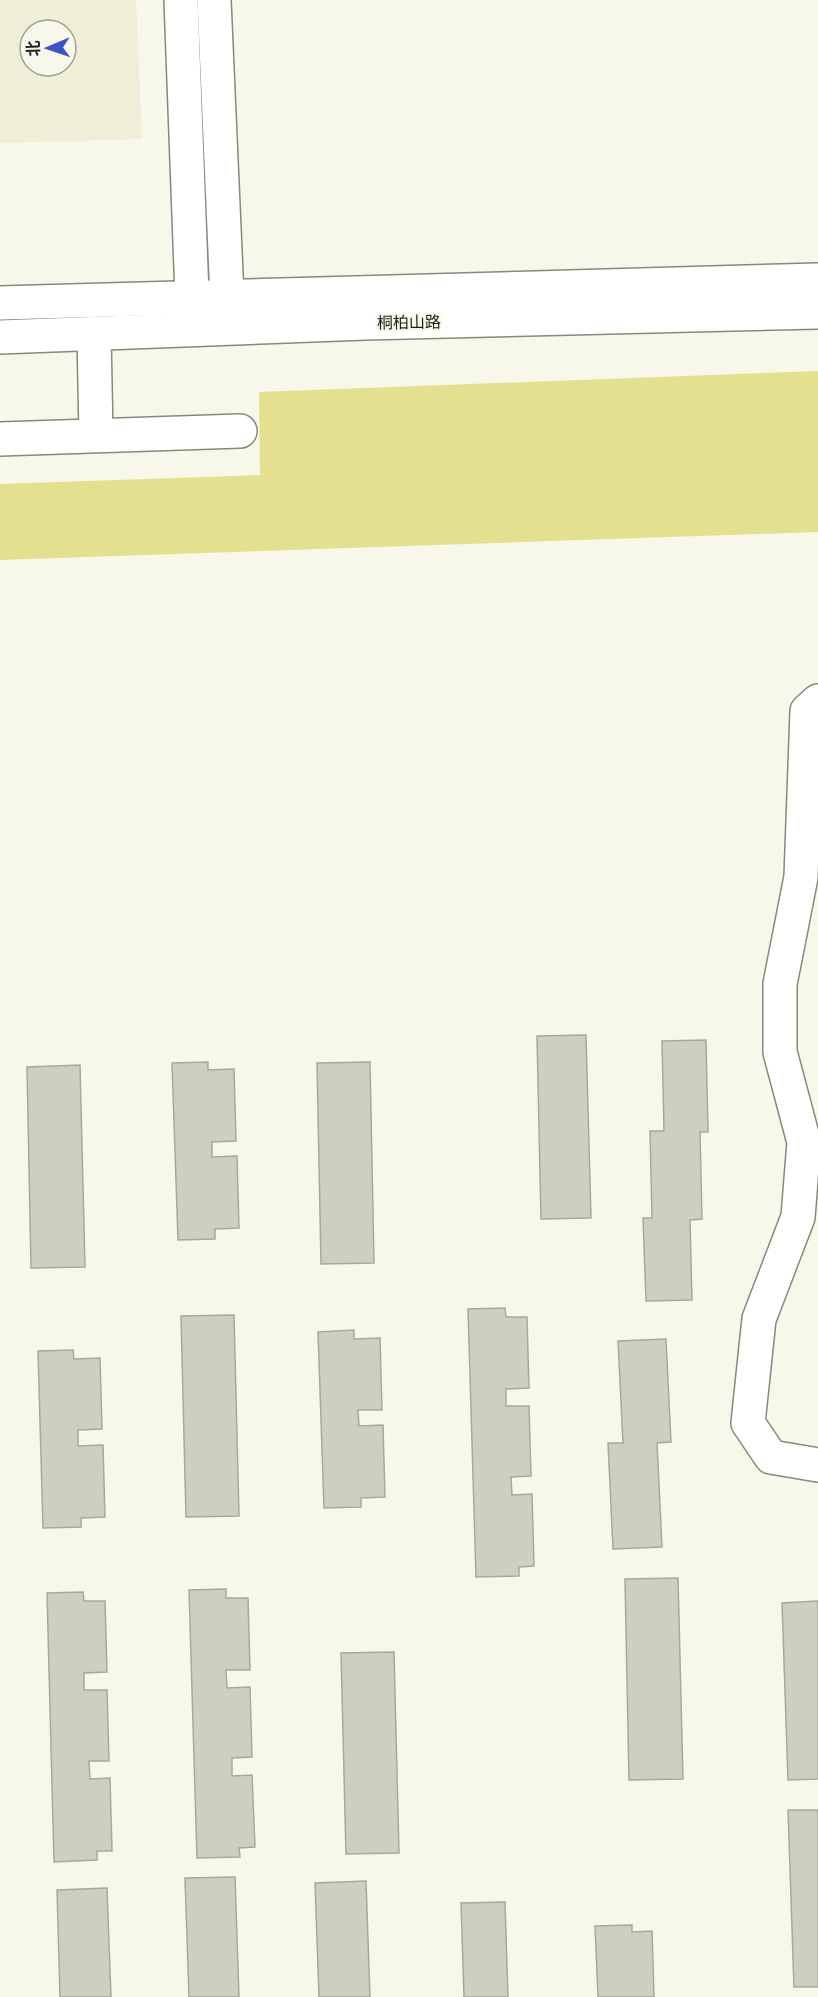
<svg xmlns="http://www.w3.org/2000/svg" width="818" height="1997" viewBox="0 0 818 1997" font-family="'Alegreya Sans','Noto Sans SC',sans-serif">
<rect width="100%" height="100%" fill="#f7f8e9"/>
<path fill="#efefd8" fill-rule="evenodd" d="M 0,0 L 136,0 L 142,139 L 0,143 ZM 30,30 L 66,30 L 66,66 L 30,66 Z"/>
<path fill="#e3e090" d="M 818,371 L 818,532 L 0,560 L 0,484 L 260,475 L 259,392 Z"/>
<g fill="#cfcfc0" stroke="#a9a99b" stroke-width="1.5">
<path d="M 586,1035 L 591,1218 L 541,1219 L 537,1036 Z"/>
<path d="M 706,1040 L 708,1132 L 700,1132 L 702,1219 L 690,1220 L 692,1300 L 646,1301 L 643,1218 L 652,1218 L 650,1131 L 664,1131 L 662,1041 Z"/>
<path d="M 208,1062 L 208,1070 L 234,1069 L 236,1141 L 212,1142 L 212,1157 L 237,1156 L 239,1228 L 215,1229 L 215,1239 L 178,1240 L 172,1063 Z"/>
<path d="M 370,1062 L 374,1263 L 321,1264 L 317,1063 Z"/>
<path d="M 80,1065 L 85,1267 L 31,1268 L 27,1067 Z"/>
<path d="M 505,1308 L 506,1317 L 527,1317 L 529,1388 L 506,1389 L 506,1406 L 529,1406 L 531,1476 L 511,1477 L 512,1495 L 532,1494 L 534,1566 L 519,1567 L 519,1576 L 476,1577 L 468,1309 Z"/>
<path d="M 234,1315 L 239,1516 L 186,1517 L 181,1316 Z"/>
<path d="M 354,1330 L 354,1339 L 380,1338 L 382,1410 L 358,1410 L 359,1426 L 383,1425 L 385,1497 L 361,1498 L 361,1507 L 324,1508 L 318,1332 Z"/>
<path d="M 666,1339 L 671,1442 L 657,1443 L 662,1547 L 613,1549 L 608,1443 L 623,1443 L 618,1341 Z"/>
<path d="M 73,1350 L 74,1359 L 100,1358 L 102,1429 L 78,1430 L 78,1446 L 103,1445 L 105,1517 L 81,1518 L 81,1527 L 43,1528 L 38,1351 Z"/>
<path d="M 678,1578 L 683,1779 L 629,1780 L 625,1579 Z"/>
<path d="M 226,1589 L 226,1598 L 248,1598 L 250,1670 L 226,1670 L 227,1688 L 250,1687 L 252,1757 L 232,1758 L 232,1776 L 252,1775 L 255,1847 L 239,1848 L 240,1857 L 197,1858 L 189,1590 Z"/>
<path d="M 83,1592 L 84,1601 L 105,1601 L 107,1672 L 84,1673 L 84,1690 L 107,1690 L 109,1761 L 89,1761 L 90,1779 L 110,1778 L 112,1851 L 97,1851 L 97,1860 L 54,1862 L 47,1593 Z"/>
<path d="M 818,1601 L 818,1779 L 788,1780 L 782,1603 Z"/>
<path d="M 394,1652 L 399,1853 L 346,1854 L 341,1653 Z"/>
<path d="M 788,1810 L 818,1810 L 818,1987 L 794,1987 Z"/>
<path d="M 235,1877 L 239,1997 L 189,1997 L 185,1878 Z"/>
<path d="M 366,1881 L 370,1997 L 319,1997 L 315,1883 Z"/>
<path d="M 107,1888 L 111,1997 L 60,1997 L 57,1890 Z"/>
<path d="M 505,1902 L 508,1997 L 464,1997 L 461,1903 Z"/>
<path d="M 632,1925 L 632,1932 L 652,1931 L 654,1997 L 598,1997 L 595,1926 Z"/>
</g>
<g fill="none" stroke-linecap="round" stroke-linejoin="round">
<defs>
<g id="minor">
<path d="M 94,334 L 96,435"/>
<path d="M 0,439 L 240,431"/>
<path d="M 818,701 L 807,711 L 801,877 L 780,984 L 780,1052 L 804,1142 L 798,1217 L 759,1319 L 748,1423 L 771,1457 L 818,1465"/>
</g>
<g id="tertiary">
<path d="M 181,0 L 192,296 L 201,315"/>
<path d="M 214,0 L 227,297 L 217,315"/>
<path d="M 0,303 L 818,280"/>
<path d="M 0,337 L 365,323 L 818,312"/>
</g>
</defs>
<use href="#minor" stroke="#88887b" stroke-width="36"/>
<use href="#tertiary" stroke="#88887b" stroke-width="36"/>
<use href="#minor" stroke="#fff" stroke-width="33"/>
<use href="#tertiary" stroke="#fff" stroke-width="33"/>
</g>
<g text-anchor="middle" stroke-width="4.5" stroke-linejoin="round" paint-order="stroke">
<g font-size="16" fill="#1e1e19" stroke="#f7f8e9">
<text transform="translate(409 322) rotate(-1)" y="6">桐柏山路</text>
</g>
</g>
<g transform="translate(48 48) rotate(268)"><circle r="28" fill="#f7f8e9" stroke="#a0a196" stroke-width="1.5"/>
<path d="M0-4.5L10 22L0 15L-10 22Z" fill="#3d54c7"/>
<text y="-9" font-size="16" font-weight="bold" text-anchor="middle" fill="#1e1e19">北</text>
</g>
</svg>
